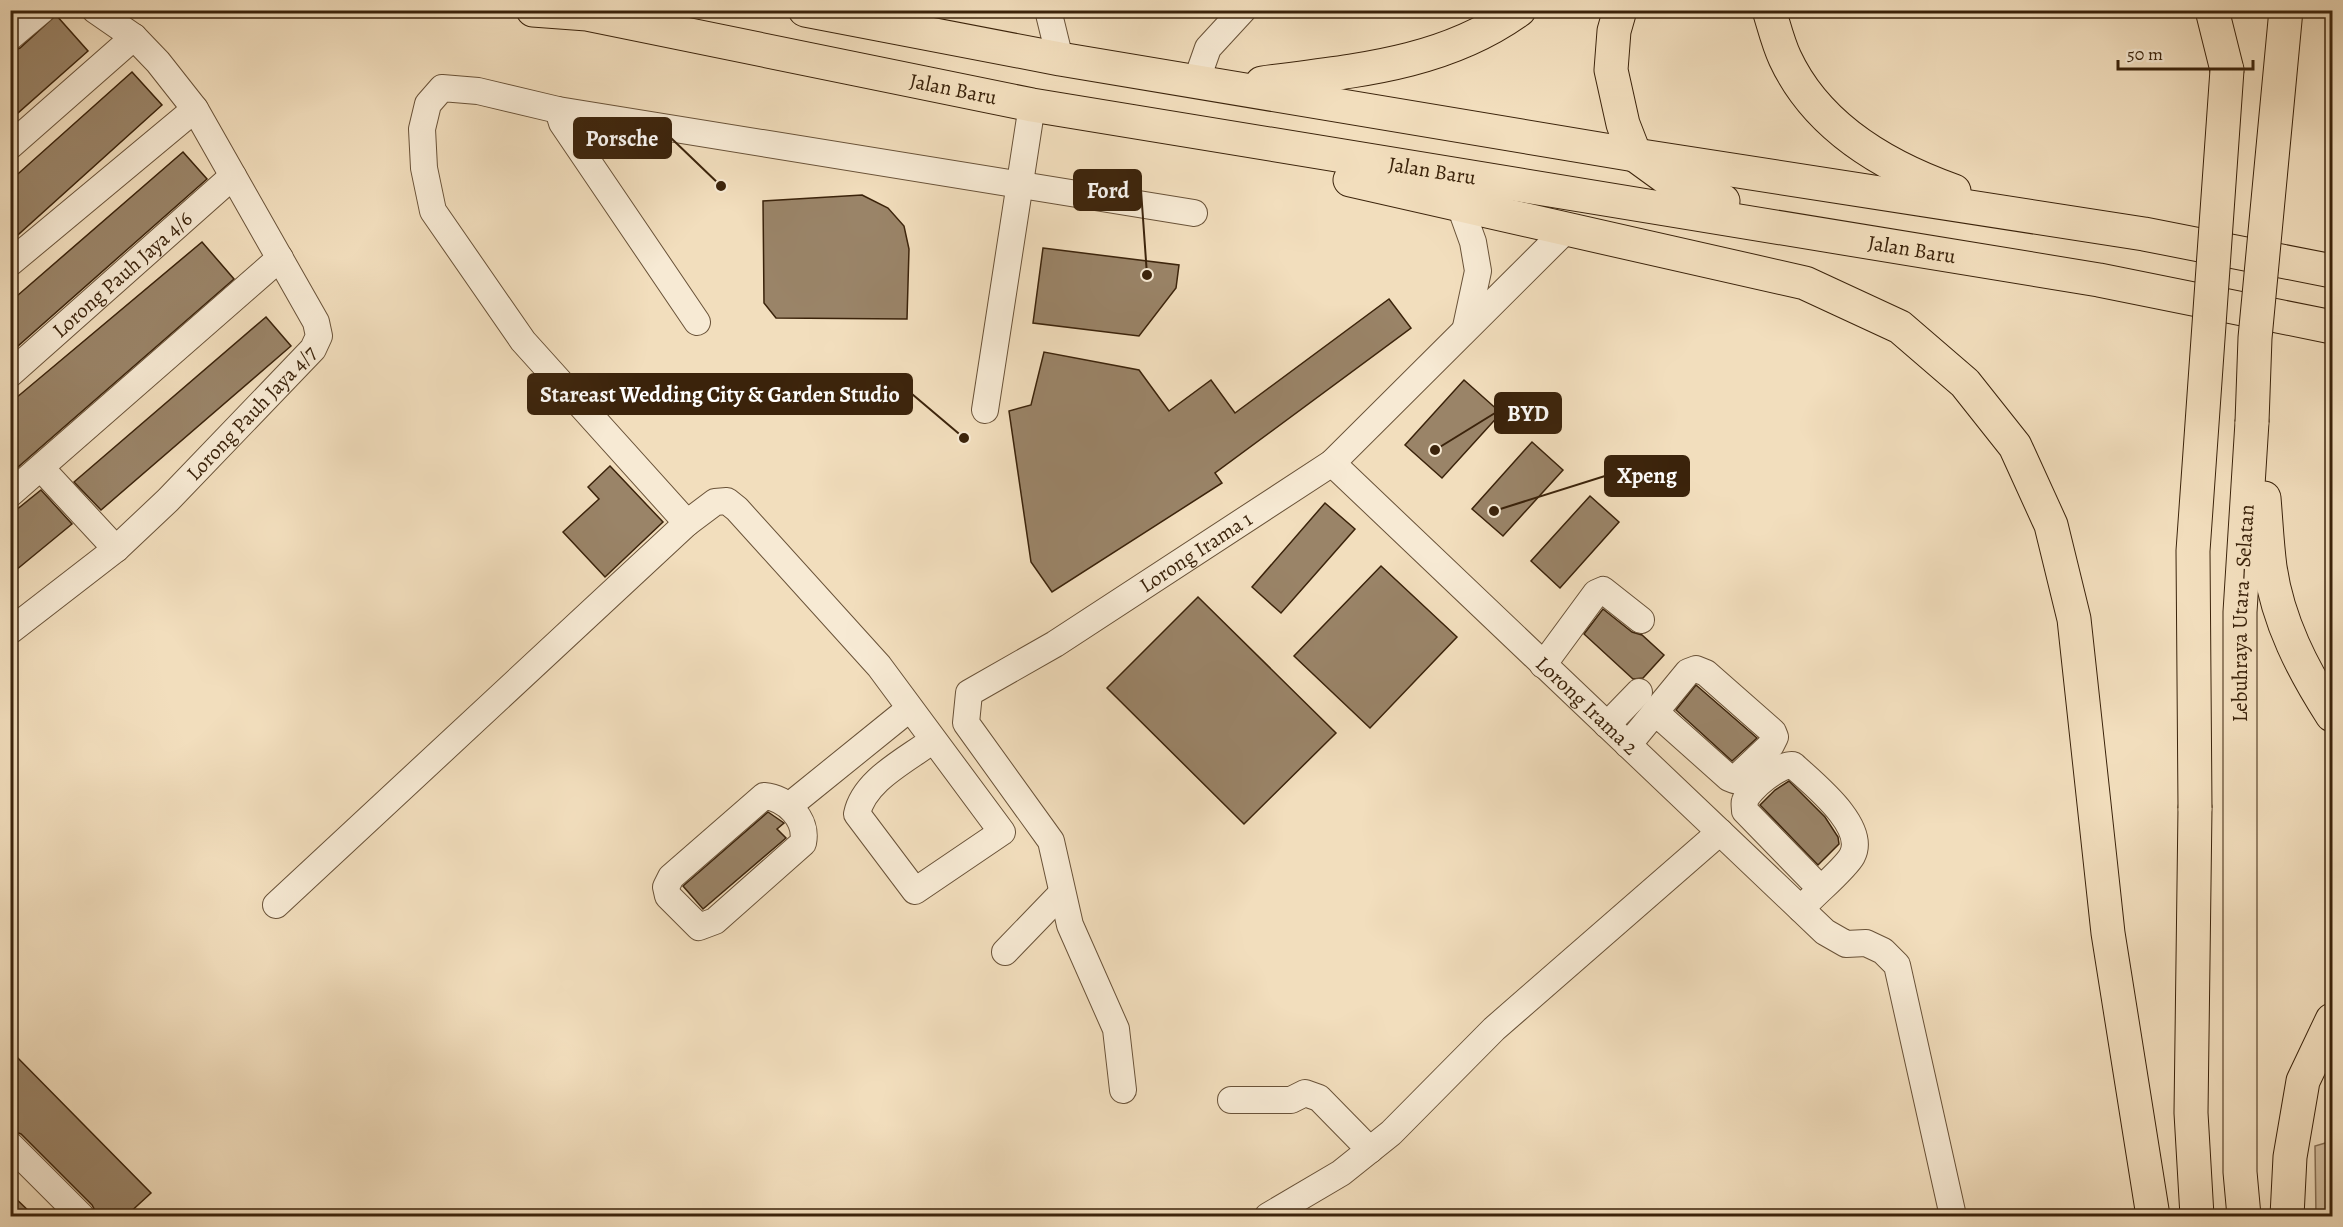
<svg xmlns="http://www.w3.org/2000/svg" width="2343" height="1227" viewBox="0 0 2343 1227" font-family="Alegreya,serif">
<rect width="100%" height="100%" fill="#f2debd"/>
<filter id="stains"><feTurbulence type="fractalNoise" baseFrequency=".00333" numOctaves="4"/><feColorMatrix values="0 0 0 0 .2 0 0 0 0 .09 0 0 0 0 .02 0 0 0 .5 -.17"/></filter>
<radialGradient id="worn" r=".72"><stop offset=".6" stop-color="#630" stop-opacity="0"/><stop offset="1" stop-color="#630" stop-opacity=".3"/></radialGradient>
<path fill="#d3be9f" stroke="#877055" stroke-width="1.5" d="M 2332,1141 L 2332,1216 L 2316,1216 L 2315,1146 Z"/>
<g fill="#9a8468" stroke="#3b230b" stroke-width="1.5">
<path d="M 56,15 L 88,51 L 10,120 L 10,52 L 20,48 Z"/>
<path d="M 132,72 L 162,105 L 10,242 L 10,181 Z"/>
<path d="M 183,152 L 207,179 L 10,353 L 10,302 Z"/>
<path d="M 862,195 L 888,208 L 904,226 L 909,249 L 907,319 L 776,318 L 764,303 L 763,201 Z"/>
<path d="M 202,242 L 234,279 L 10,474 L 10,403 Z"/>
<path d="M 1043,248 L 1179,265 L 1176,288 L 1139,336 L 1033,323 Z"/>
<path d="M 1389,299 L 1411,328 L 1215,473 L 1222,483 L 1052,592 L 1031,562 L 1009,411 L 1031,405 L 1044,352 L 1139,370 L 1169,411 L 1211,380 L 1235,413 Z"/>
<path d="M 266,317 L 291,346 L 101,510 L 74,482 Z"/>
<path d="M 1464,380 L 1501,413 L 1442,478 L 1405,445 Z"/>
<path d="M 1532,442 L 1563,470 L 1503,536 L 1472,509 Z"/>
<path d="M 610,466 L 663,522 L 605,577 L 563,532 L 599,499 L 588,487 Z"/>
<path d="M 41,490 L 72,524 L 10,575 L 10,515 Z"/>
<path d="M 1590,496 L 1619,522 L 1560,588 L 1531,561 Z"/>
<path d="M 1325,503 L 1355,529 L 1281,613 L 1252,587 Z"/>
<path d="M 1381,566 L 1457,637 L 1370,728 L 1294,656 Z"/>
<path d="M 1198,597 L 1336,733 L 1244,824 L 1107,688 Z"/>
<path d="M 1603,609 L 1632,632 L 1642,635 L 1664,655 L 1643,678 L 1633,679 L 1584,634 Z"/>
<path d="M 1696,685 L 1757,738 L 1732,761 L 1676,710 Z"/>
<path d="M 1789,781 L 1825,817 L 1838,837 L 1839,844 L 1818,865 L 1760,805 L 1775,790 Z"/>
<path d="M 768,812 L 784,823 L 777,829 L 786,838 L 703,909 L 683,886 Z"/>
<path d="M 10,1050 L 151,1193 L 126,1216 L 98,1216 L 92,1205 L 21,1134 L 10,1130 Z"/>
<path d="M 10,1193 L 34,1216 L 10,1216 Z"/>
</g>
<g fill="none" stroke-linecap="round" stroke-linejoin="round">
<defs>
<g id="minor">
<path d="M 1048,10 L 1060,59"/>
<path d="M 10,37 L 42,10"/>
<path d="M 1196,82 L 1208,48 L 1243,10"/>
<path d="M 558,110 L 562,123 L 697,322"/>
<path d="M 10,146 L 134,37"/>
<path d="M 1459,203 L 1473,242 L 1478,271 L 1466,327"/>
<path d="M 10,263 L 195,109"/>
<path id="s1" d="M 10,374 L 233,176"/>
<path d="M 985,410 L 1032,105"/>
<path id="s2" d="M 1332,463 L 1825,932 L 1846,944 L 1866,943 L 1883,951 L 1897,965 L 1953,1216"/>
<path d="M 41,468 L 116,549"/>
<path d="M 10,494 L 280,258"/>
<path d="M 687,523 L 523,341 L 433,211 L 424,168 L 422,129 L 428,104 L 442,88 L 478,91 L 558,110 L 1194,213"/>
<path id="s3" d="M 10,631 L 116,549 L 168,500 L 313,349 L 319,336 L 316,322 L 195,109 L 158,62 L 134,37 L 95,10"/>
<path d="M 1543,665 L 1596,593 L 1603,590 L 1641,620"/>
<path d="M 1607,725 L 1639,692"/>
<path d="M 1628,745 L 1688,672 L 1696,669 L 1706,673 L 1773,732 L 1775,737 L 1771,745 L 1734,780 L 1729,778 L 1655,712"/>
<path d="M 764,796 C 786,798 808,819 803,843 L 715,921 L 699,927 L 668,896 L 666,887 L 671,877 Z"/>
<path d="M 789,806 L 909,709"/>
<path d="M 276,905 L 687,523 L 715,502 L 727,501 L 737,509 L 879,666 L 1002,832 L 915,891 L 857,814 C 864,780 907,760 933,740"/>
<path d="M 1801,909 C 1813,895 1845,869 1852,856 C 1868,826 1812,783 1793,765 C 1781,763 1748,789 1745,801 C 1744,802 1745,809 1745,811 L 1820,888"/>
<path d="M 1005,952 L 1061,894"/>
<path id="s4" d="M 1123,1090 L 1116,1029 L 1070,925 L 1051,841 L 966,723 L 969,693 L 1055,644 L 1332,463 L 1567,229"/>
<path d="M 1231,1100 L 1291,1100 L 1305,1093 L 1319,1098 L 1370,1150"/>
<path d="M 10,1145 L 81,1216"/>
<path d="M 1268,1216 L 1341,1173 L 1391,1133 L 1494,1029 L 1720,832"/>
</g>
<g id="highway">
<path id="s5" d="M 533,10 L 587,14 L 1032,105 L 2099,280 L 2332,327"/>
<path d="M 805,10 L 1060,59 L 1635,155 L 2144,234 L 2332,271"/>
<path d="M 1620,10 L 1614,31 L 1611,70 L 1623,124 L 1635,155 L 1679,187 L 1723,201"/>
<path d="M 1769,10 C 1774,26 1778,43 1785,58 C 1817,127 1886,167 1954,191"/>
<path d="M 2212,10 L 2227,70"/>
<path d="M 1262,83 C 1352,71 1443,65 1519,10"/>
<path d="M 1350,180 L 1805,283 L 1900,327 L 1965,383 L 2015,446 L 2051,525 L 2074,619 L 2108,933 L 2153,1216"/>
<path d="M 2264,498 C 2266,521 2267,544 2270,567 C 2278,622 2303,670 2332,715"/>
<path d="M 2195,808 L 2191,1113 L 2197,1216"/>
<path id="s6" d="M 2244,1216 L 2240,1172 L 2240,612 L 2252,422"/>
<path d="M 2287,1216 L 2290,1157 L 2303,1081 L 2332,1020"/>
</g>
</defs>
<use href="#minor" stroke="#695238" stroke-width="28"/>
<use href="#highway" stroke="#3b230b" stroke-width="35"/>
<use href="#minor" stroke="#f7ead4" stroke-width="26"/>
<use href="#highway" stroke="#f2debd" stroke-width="33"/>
<defs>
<g id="highway-bridge">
<path d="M 2252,422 L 2255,338 L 2286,10"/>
<path d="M 2195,808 L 2193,551 L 2227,70"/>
</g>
</defs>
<use href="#highway-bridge" stroke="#3b230b" stroke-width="35" stroke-linecap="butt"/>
<use href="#highway-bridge" stroke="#f2debd" stroke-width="33"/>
</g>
<g text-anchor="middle" stroke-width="4.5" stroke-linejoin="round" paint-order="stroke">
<g font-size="21" fill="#3b230b" stroke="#f7ead4">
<text dy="7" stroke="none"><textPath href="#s5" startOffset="428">Jalan Baru</textPath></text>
<text dy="7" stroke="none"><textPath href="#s5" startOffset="914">Jalan Baru</textPath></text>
<text dy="7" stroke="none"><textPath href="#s5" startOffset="1400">Jalan Baru</textPath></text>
<text dy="7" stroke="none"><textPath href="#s1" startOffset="150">Lorong Pauh Jaya 4/6</textPath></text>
<text dy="7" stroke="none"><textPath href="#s3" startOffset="326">Lorong Pauh Jaya 4/7</textPath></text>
<text dy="7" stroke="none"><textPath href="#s4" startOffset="704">Lorong Irama 1</textPath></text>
<text dy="7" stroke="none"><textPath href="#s6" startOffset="603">Lebuhraya Utara–Selatan</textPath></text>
<text dy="7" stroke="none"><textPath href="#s2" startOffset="352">Lorong Irama 2</textPath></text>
</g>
</g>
<path fill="none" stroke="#3b230b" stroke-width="2" d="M721 186L671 138M1147 275L1141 190M964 438L912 394M1435 450L1495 413M1494 511L1605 476"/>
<g fill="#3b230b" stroke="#f7ead4" stroke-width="2">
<circle cx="721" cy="186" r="6"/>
<circle cx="1147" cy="275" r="6"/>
<circle cx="964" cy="438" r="6"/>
<circle cx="1435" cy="450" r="6"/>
<circle cx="1494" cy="511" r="6"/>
</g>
<g fill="#3b230b" stroke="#3b230b" stroke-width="2">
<rect x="574" y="118" width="97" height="40" rx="6"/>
<rect x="1074" y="170" width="67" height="40" rx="6"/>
<rect x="528" y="374" width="384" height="40" rx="6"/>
<rect x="1495" y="393" width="66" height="40" rx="6"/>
<rect x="1605" y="456" width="84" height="40" rx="6"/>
</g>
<g font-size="22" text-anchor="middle" font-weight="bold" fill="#fff">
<text x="622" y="146">Porsche</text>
<text x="1108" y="198">Ford</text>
<text x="720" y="402">Stareast Wedding City &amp; Garden Studio</text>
<text x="1528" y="421">BYD</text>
<text x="1647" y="483">Xpeng</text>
</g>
<rect width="2343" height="1227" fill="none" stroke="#f2debd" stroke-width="36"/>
<rect x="12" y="12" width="2319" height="1203" fill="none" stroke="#3b230b" stroke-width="3"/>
<rect x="18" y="18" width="2307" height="1191" fill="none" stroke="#3b230b" stroke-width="1.5"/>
<path d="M2118 60v9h135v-9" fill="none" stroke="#3b230b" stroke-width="3"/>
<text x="2127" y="60" font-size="18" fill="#3b230b" stroke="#f7ead4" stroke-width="4.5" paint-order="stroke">50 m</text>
<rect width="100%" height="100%" filter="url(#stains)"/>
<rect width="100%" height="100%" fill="url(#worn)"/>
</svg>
